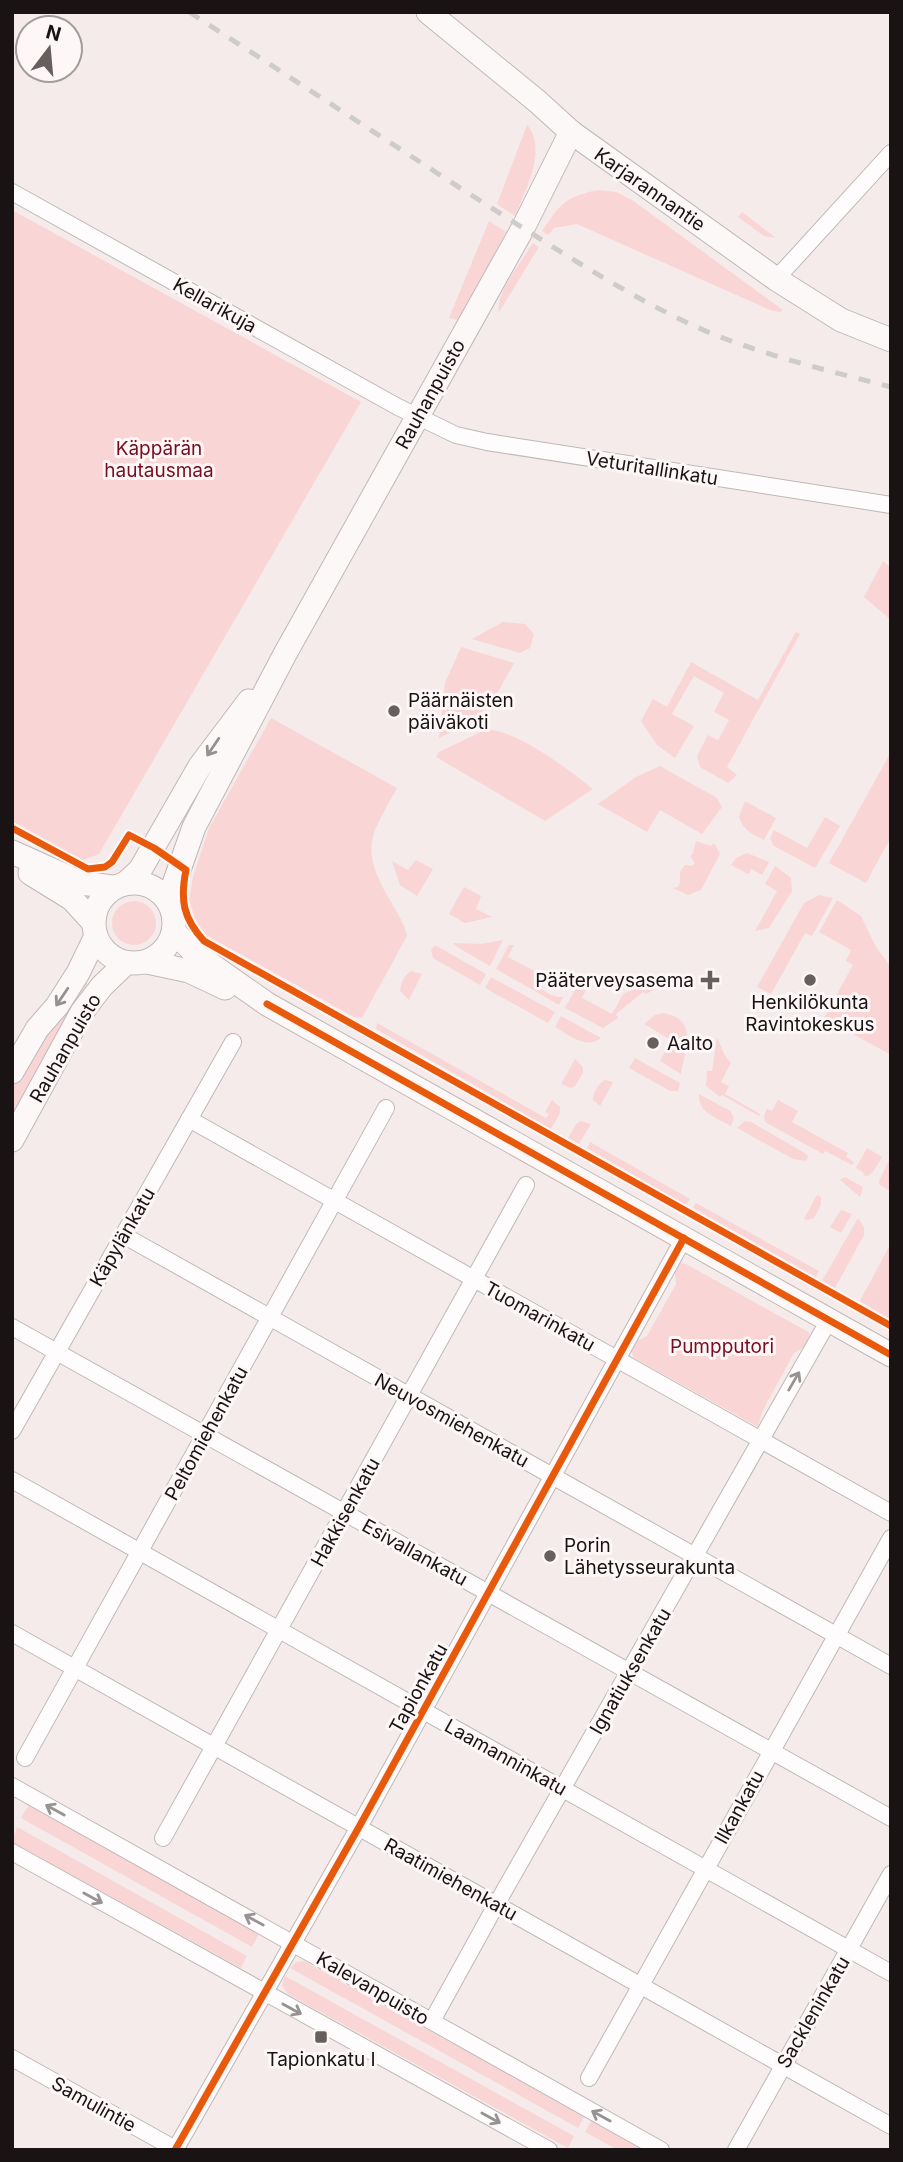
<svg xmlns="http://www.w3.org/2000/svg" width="903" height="2162" viewBox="0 0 903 2162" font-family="Inter,sans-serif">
<rect width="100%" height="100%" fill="#f5ebea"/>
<g fill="#f9d6d5">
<path d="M 527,125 C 548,149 525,191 515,216 L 497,204 Z"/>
<path d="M 598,190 L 616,192 L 632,200 L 783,310 L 780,312 L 770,310 L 577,224 L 554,228 L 548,235 L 542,231 C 561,203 565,197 598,190 Z"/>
<path d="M 12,210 L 361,402 L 99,854 L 83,860 L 12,821 Z"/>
<path d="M 742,212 L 776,238 L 764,236 L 738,217 Z"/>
<path d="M 489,221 L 506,232 L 460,318 L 457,320 L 449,318 Z"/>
<path d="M 533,243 L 539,247 L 499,312 C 495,293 523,260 533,243 Z"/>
<path d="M 883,561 L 891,568 L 891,620 L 864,597 Z"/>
<path d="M 503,622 L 525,624 L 534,634 L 530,648 L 520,653 L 472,639 Z"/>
<path d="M 796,632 L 800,634 L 727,767 L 737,775 L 728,783 L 700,767 L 697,756 L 708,735 L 718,740 L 729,720 L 714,712 L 724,693 L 694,676 L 672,714 L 694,726 L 675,758 L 657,745 L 641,721 L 653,699 L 667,707 L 691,662 L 758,700 Z"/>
<path d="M 461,647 L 514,663 L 498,692 L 475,720 L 439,738 L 445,683 Z"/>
<path d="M 271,718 L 397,788 C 372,834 359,846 388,897 C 395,909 404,922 407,936 L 362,1018 L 354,1017 L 206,935 L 196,921 L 189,900 L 193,877 L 209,828 Z"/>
<path d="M 487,729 C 522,733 566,768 593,789 L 545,821 L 436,757 L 439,752 Z"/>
<path d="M 891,752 L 891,837 L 866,883 L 829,863 Z"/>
<path d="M 660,766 L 717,798 L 722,807 L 702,834 L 660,810 L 647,832 L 598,804 L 636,777 Z"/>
<path d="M 745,801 L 776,818 L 764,840 C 752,834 743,830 739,817 Z"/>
<path d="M 825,817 L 840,826 L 815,868 L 774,846 L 770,839 L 774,830 L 807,848 Z"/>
<path d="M 696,841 L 711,846 L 714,843 L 720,854 L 701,890 L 688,895 L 673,888 L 678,887 L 680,883 C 681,870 677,876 685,865 L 692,866 L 695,863 L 690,856 L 693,853 Z"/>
<path d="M 747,853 L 769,862 L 762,875 L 752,869 L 748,874 L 731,865 L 736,858 Z"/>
<path d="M 416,860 L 433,869 L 417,896 L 400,885 L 392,861 L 408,870 Z"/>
<path d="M 775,866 L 791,878 L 792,891 L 769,928 L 755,931 L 777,891 L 765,884 Z"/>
<path d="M 464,887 L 481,896 L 476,909 L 492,917 L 465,923 L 449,914 Z"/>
<path d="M 819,895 L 833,898 L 812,936 L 805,933 L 771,994 L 757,987 L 804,903 Z"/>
<path d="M 837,900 L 861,916 L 876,947 L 891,967 L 891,1055 L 824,1018 L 853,965 L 846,961 L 851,950 L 819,932 Z"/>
<circle cx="134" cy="923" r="22"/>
<path d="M 503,940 L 490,966 L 457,947 L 453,943 L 481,944 Z"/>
<path d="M 435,945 L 486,974 L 480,985 L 433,958 L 431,950 Z"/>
<path d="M 509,945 L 514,945 L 508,957 L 540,974 L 536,983 C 541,990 555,1000 564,996 L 559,1005 L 496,969 Z"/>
<path d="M 411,971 L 422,974 L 409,1000 L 400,991 C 401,982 404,976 411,971 Z"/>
<path d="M 491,977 L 555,1012 L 548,1023 L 485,988 Z"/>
<path d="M 82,980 L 91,986 L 12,1122 L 12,1086 L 34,1048 Z"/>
<path d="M 580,981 L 588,985 L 582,998 L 612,1014 L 624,993 L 648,985 L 661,986 L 646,994 L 643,992 L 616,1014 L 618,1018 L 603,1028 L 565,1008 Z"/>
<path d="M 663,1013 C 699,1019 685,1048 681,1074 L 660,1061 L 671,1040 L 644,1024 L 655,1015 Z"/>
<path d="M 561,1016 L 601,1038 C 586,1050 569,1035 555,1027 Z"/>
<path d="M 377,1023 L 546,1118 L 549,1114 L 545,1112 L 552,1100 L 560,1107 L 560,1113 L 551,1129 L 376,1029 Z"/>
<path d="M 717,1037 L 724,1054 L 731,1063 L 721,1082 L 729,1086 L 725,1094 L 760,1114 L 759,1116 L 722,1095 L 720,1097 L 706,1086 L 707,1071 L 712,1071 Z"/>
<path d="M 635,1058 L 680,1083 L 678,1091 L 670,1091 L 629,1068 Z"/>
<path d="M 575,1059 L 583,1067 L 583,1073 L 575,1086 L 571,1088 L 561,1084 Z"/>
<path d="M 605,1080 L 613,1082 L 600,1106 L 593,1100 C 593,1092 598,1084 605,1080 Z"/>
<path d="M 699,1094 L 730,1111 L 734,1117 L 731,1126 C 717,1118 697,1112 699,1094 Z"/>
<path d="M 778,1100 L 798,1111 L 792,1122 L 848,1153 L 846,1157 L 854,1162 L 852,1165 L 825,1151 L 823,1154 L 765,1122 L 764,1116 L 767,1109 L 772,1111 Z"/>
<path d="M 581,1121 L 591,1124 L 579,1144 L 568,1138 L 577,1123 Z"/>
<path d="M 745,1121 L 751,1122 L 805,1153 L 808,1156 L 806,1161 L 793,1159 L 737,1128 Z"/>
<path d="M 590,1142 L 690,1199 L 686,1205 L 587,1148 Z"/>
<path d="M 867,1148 L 882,1157 L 873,1172 L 867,1176 L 863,1175 L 864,1173 L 856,1168 Z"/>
<path d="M 891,1156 L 891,1191 L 890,1191 L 880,1185 L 879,1181 Z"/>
<path d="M 845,1177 L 863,1187 L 860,1197 L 840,1180 Z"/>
<path d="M 817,1195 L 821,1197 L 821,1205 L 814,1218 L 807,1220 L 804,1219 Z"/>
<path d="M 696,1203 L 819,1271 L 816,1277 L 693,1208 Z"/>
<path d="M 841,1210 L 852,1214 L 841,1233 L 830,1227 Z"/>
<path d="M 858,1218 L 864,1227 L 864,1235 L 835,1288 L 822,1281 Z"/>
<path d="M 891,1243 L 891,1320 L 860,1301 Z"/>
<path d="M 680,1263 L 686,1264 L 810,1333 L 805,1347 L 794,1353 L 762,1412 L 758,1427 L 634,1358 L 631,1351 L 635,1342 L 647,1336 L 676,1284 L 675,1271 Z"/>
<path d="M 29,1805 L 259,1934 L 252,1947 L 21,1818 Z"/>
<path d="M 17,1827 L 247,1956 L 241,1968 L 12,1842 Z"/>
<path d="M 304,1961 L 584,2117 L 578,2128 L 290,1968 L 296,1962 Z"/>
<path d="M 285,1976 L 574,2136 L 568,2148 L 288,1994 L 282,1985 Z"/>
<path d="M 591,2121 L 644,2150 L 618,2150 L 585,2132 Z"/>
</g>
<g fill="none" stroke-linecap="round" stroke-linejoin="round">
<defs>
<g id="minor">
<path d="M 12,192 L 398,407 L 456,435 L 487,442 L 891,505"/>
<path d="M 776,279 L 891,153"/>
<path d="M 189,1119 L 891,1513"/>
<path d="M 123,1235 L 891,1666"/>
<path d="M 12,1327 L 891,1818"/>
<path d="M 12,1431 L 233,1042"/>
<path d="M 12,1480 L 891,1973"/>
<path d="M 12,1633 L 891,2126"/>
<path d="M 25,1758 L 386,1108"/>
<path d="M 12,1786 L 661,2150"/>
<path d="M 163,1838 L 526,1185"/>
<path d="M 12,1852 L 549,2150"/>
<path d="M 432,2021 L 496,1905 L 829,1320"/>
<path d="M 12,2058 L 177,2150"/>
<path d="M 589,2078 L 891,1538"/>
<path d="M 175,2150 L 359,1827 L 684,1238"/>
<path d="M 736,2150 L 891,1874"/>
</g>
<g id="secondary">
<path d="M 428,12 L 538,102 L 571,132 L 776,279 L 841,320 L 891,340"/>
<path d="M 12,852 L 81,883 L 112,887"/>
<path d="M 30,873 L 72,899 L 93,922"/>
<path d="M 127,882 L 140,870 L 200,766 L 249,701"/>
<circle cx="134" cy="923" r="40"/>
<path d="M 168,901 L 194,827 L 285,654 L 523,228 L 571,132"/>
<path d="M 174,932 L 197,955 L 267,1004 L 891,1355"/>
<path d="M 147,962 L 189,971 L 225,988"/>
<path d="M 12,1072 L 37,1029 L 57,1006 L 78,973 L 95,938"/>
<path d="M 12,1140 L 82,1012 L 102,986 L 126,963"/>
</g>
</defs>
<use href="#minor" stroke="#bfb8b7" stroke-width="18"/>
<use href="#secondary" stroke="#bfb8b7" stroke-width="25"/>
<use href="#minor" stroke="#fefcfc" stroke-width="16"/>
<use href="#secondary" stroke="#fcf8f8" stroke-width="23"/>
<path stroke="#cecccb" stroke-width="5" stroke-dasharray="12 12" stroke-linecap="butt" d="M 189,12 C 301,84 411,157 523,228 C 583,266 643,304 708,332 C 767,356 829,371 891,387"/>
<defs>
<g id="cycleway">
<path d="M 12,828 L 88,869 L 105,867 L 112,862 L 129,835 L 154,848 L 186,870 C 180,900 183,918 204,941 L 891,1326"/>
<path d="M 267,1004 L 891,1355"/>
<path d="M 175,2150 L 359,1827 L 684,1238"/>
</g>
</defs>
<use href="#cycleway" stroke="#fef7f7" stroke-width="11"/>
<use href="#cycleway" stroke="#e8590c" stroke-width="7"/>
</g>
<defs><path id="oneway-shaft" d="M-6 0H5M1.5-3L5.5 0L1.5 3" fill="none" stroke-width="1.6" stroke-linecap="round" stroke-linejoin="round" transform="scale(1.75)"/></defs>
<g stroke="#969191">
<use href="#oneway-shaft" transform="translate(213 747) rotate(124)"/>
<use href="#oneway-shaft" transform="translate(62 997) rotate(124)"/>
</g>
<g stroke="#979393">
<use href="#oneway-shaft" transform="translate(794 1381) rotate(-60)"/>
<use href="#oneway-shaft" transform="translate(55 1810) rotate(-151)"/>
<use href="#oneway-shaft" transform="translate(93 1898) rotate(29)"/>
<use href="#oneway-shaft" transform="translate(254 1920) rotate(-151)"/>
<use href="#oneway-shaft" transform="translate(292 2009) rotate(29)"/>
<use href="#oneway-shaft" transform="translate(601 2116) rotate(-151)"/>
<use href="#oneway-shaft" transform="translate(491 2118) rotate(29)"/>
</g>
<g fill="#665f5e" stroke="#fef7f7" stroke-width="2.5">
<circle cx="394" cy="711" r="7"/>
<path d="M706.5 969.5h7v7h7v7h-7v7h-7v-7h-7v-7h7z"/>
<circle cx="810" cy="980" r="7"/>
<circle cx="653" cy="1043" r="7"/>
<circle cx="550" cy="1556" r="7"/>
<rect x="314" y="2030" width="14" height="14" rx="3.5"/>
</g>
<g text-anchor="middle" stroke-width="6" stroke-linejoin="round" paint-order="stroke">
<g font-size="19" fill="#191313" stroke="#fef7f7">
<text transform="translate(650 189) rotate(35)" y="7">Karjarannantie</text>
<text transform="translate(215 305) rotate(29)" y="7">Kellarikuja</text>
<text transform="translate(430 394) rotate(-61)" y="7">Rauhanpuisto</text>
<text transform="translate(652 468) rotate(9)" y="7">Veturitallinkatu</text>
<text transform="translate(65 1048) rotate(-60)" y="7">Rauhanpuisto</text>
<text transform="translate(122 1237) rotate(-60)" y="7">Käpylänkatu</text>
<text transform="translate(540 1316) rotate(29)" y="7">Tuomarinkatu</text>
<text transform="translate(452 1420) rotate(29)" y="7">Neuvosmiehenkatu</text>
<text transform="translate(206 1433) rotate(-61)" y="7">Peltomiehenkatu</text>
<text transform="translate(345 1512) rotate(-61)" y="7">Hakkisenkatu</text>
<text transform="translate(415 1552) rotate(29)" y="7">Esivallankatu</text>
<text transform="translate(630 1671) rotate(-60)" y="7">Ignatiuksenkatu</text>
<text transform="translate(418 1688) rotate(-61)" y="7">Tapionkatu</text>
<text transform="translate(506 1757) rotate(29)" y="7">Laamanninkatu</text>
<text transform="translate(739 1807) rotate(-61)" y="7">Ilkankatu</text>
<text transform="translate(451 1879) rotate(29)" y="7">Raatimiehenkatu</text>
<text transform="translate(373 1988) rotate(30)" y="7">Kalevanpuisto</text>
<text transform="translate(813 2012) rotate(-60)" y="7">Sackleninkatu</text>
<text transform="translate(94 2104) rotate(29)" y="7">Samulintie</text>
</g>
<g font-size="19" fill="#790c1e" stroke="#fef7f7">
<text x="159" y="455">Käppärän<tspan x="159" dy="22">hautausmaa</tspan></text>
<text x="722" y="1353">Pumpputori</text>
</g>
<g font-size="19" fill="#191313" stroke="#fef7f7" text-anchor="start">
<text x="408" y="707">Päärnäisten<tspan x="408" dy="22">päiväkoti</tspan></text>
<text x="694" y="987" text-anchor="end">Pääterveysasema</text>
<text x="810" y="1009" text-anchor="middle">Henkilökunta<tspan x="810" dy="22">Ravintokeskus</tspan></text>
<text x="667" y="1050">Aalto</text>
<text x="564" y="1552">Porin<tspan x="564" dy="22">Lähetysseurakunta</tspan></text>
<text x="321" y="2066" text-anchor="middle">Tapionkatu I</text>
</g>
</g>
<rect width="903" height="2162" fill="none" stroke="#191313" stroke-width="28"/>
<g transform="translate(49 49) rotate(16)"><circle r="33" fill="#fef7f7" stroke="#a29c9c" stroke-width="2"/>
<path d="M0-5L12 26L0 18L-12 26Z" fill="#665f5e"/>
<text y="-10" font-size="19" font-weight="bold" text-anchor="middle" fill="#191313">N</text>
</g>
</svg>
